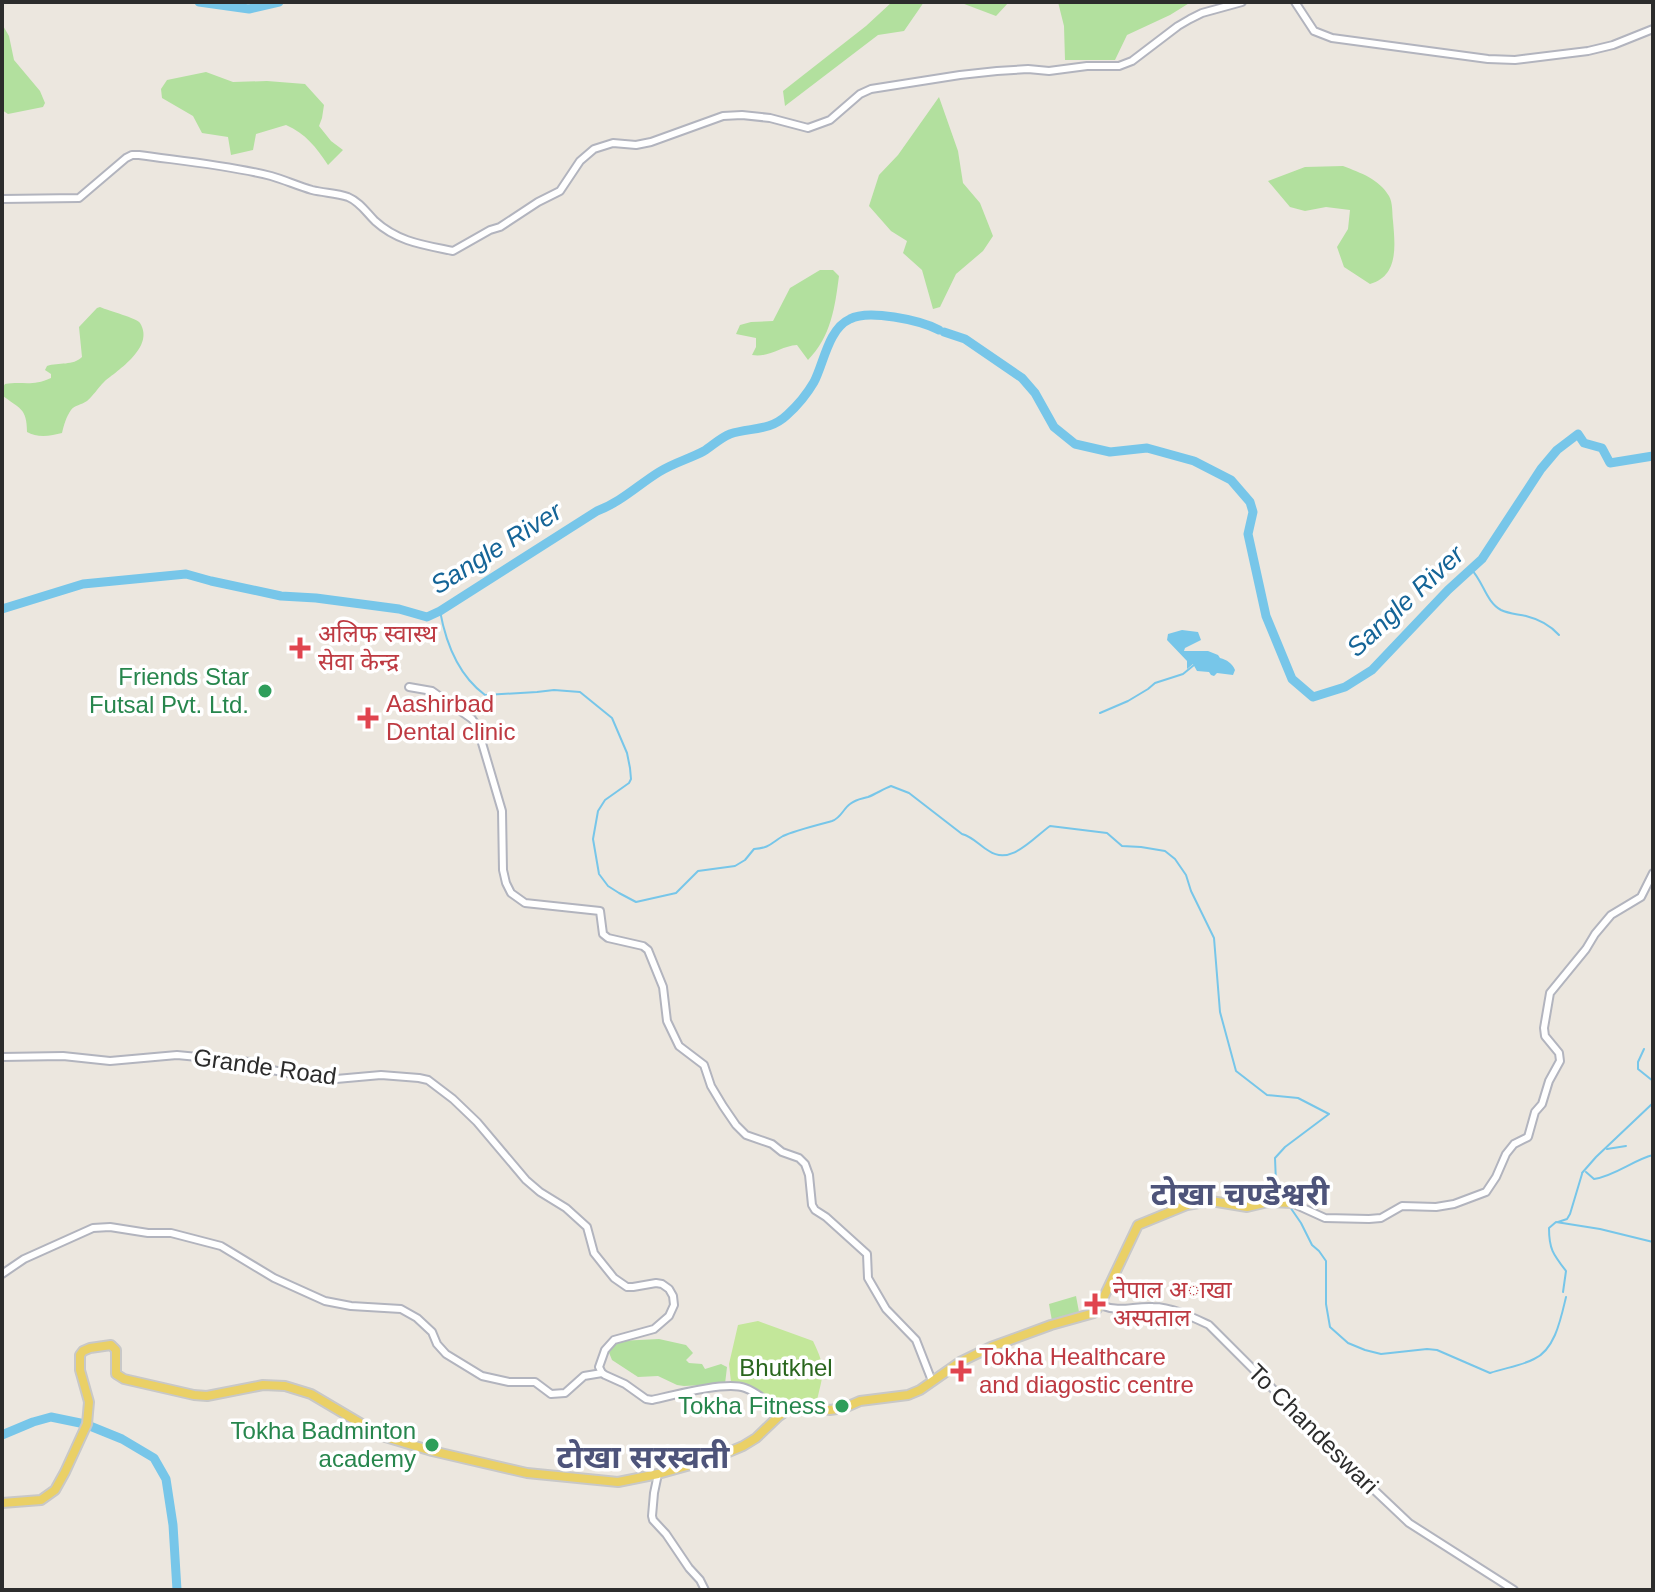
<svg xmlns="http://www.w3.org/2000/svg" width="1655" height="1592" viewBox="0 0 1655 1592" font-family="Arial,'Noto Sans Devanagari',sans-serif">
<rect width="100%" height="100%" fill="#ece7df"/>
<g fill="#b2e09e">
<path d="M 892,2 L 924,2 L 904,31 L 878,35 L 785,106 L 783,91 L 866,26 Z"/>
<path d="M 959,2 L 1009,2 L 996,16 Z"/>
<path d="M 1058,2 L 1191,2 L 1170,15 L 1127,35 L 1115,60 L 1065,60 L 1064,26 Z"/>
<path d="M 2,24 L 9,36 L 14,60 L 40,91 L 45,103 L 43,107 L 8,114 L 2,110 Z"/>
<path d="M 206,72 L 233,82 L 267,81 L 305,84 L 324,105 L 322,118 L 319,126 L 331,141 L 343,150 L 328,165 C 316,147 306,134 286,125 L 256,134 L 253,150 L 231,155 L 228,137 L 202,133 L 193,116 L 162,98 L 161,89 L 167,80 Z"/>
<path d="M 939,97 L 958,151 L 963,183 L 980,203 L 993,236 L 983,251 L 956,274 L 940,307 L 933,309 L 922,270 L 903,253 L 907,241 L 891,231 L 869,206 L 879,175 L 898,155 Z"/>
<path d="M 1343,166 C 1361,173 1379,179 1389,196 C 1393,203 1392,213 1393,221 C 1395,245 1399,276 1370,284 L 1344,267 L 1337,247 L 1348,229 L 1350,210 L 1326,207 L 1305,211 L 1290,207 L 1268,181 L 1305,167 Z"/>
<path d="M 820,270 L 833,270 L 839,276 C 835,307 831,337 808,360 L 797,345 C 781,346 769,358 752,355 L 756,347 L 756,338 L 736,334 L 740,325 L 751,322 L 773,321 L 790,288 Z"/>
<path d="M 100,307 C 109,311 137,318 140,323 C 155,347 118,370 104,382 C 98,388 93,396 87,401 C 81,405 75,405 71,410 C 66,417 64,425 62,433 C 51,436 37,438 27,432 C 27,407 19,409 2,395 L 2,389 L 5,384 C 24,381 31,387 51,378 L 51,374 L 45,370 L 47,366 C 59,362 73,366 82,357 L 79,327 L 97,308 Z"/>
<path d="M 1076,1296 L 1079,1312 L 1052,1321 L 1049,1304 Z"/>
<path d="M 659,1339 L 686,1345 L 693,1353 L 686,1360 L 689,1363 L 702,1364 L 705,1369 L 721,1364 L 727,1367 L 725,1384 L 684,1386 L 677,1385 L 658,1376 L 638,1377 L 612,1360 L 608,1350 L 619,1341 Z"/>
</g>
<path fill="#c3e79a" d="M 758,1321 L 813,1341 C 826,1368 824,1371 817,1400 L 794,1402 L 781,1409 C 766,1396 751,1383 731,1382 L 729,1364 L 738,1325 Z"/>
<path fill="#77c6e9" d="M 1182,630 L 1198,632 L 1201,640 L 1185,648 L 1184,651 L 1208,651 L 1218,655 L 1220,658 C 1227,660 1232,663 1235,670 L 1233,675 L 1217,673 L 1214,676 L 1211,675 L 1209,672 L 1197,671 L 1193,664 L 1187,669 L 1187,661 L 1167,640 L 1168,634 Z"/>
<g fill="none" stroke-linecap="round" stroke-linejoin="round">
<g stroke="#77c6e9" stroke-width="2">
<path d="M 1471,569 C 1483,581 1486,602 1501,610 C 1509,614 1518,614 1526,616 C 1538,619 1551,626 1559,635"/>
<path d="M 440,611 C 446,644 458,675 485,695 L 537,692 L 554,690 L 580,692 L 612,718 L 627,753 L 630,768 L 631,779 L 629,783 L 605,800 L 598,811 L 593,839 L 599,874 L 608,886 L 619,893 L 636,902 L 676,893 L 698,871 L 735,866 L 745,860 L 754,849 C 770,848 771,843 783,836 C 793,831 821,824 832,821 C 841,818 843,809 850,804 C 856,799 861,799 868,797 C 876,794 883,789 891,786 L 909,793 L 962,834 C 973,837 979,845 989,851 C 1011,866 1033,838 1050,826 L 1107,833 L 1122,846 L 1141,847 L 1165,851 L 1175,859 L 1186,875 L 1191,891 L 1214,938 L 1220,1012 L 1236,1071 L 1267,1095 L 1298,1098 L 1329,1114 L 1285,1147 L 1275,1158 L 1276,1183 L 1284,1198"/>
<path d="M 1100,713 L 1128,701 L 1148,689 L 1155,683 L 1183,674 L 1194,665"/>
<path d="M 1644,1049 L 1638,1062 L 1638,1069 L 1653,1081"/>
<path d="M 1607,1149 L 1626,1146"/>
<path d="M 1586,1172 L 1594,1179 C 1615,1176 1633,1160 1653,1155"/>
<path d="M 1582,1173 L 1596,1157 L 1653,1103"/>
<path d="M 1290,1207 L 1301,1223 L 1312,1245 L 1319,1251 L 1326,1261 L 1326,1304 L 1330,1327 L 1348,1343 L 1365,1350 L 1381,1354 L 1427,1349 L 1437,1350 L 1490,1373 C 1504,1368 1521,1366 1534,1359 C 1555,1350 1561,1318 1566,1297"/>
<path d="M 1558,1222 L 1567,1219 L 1570,1214 L 1582,1174"/>
<path d="M 1563,1292 L 1566,1271 C 1553,1254 1549,1249 1549,1228 L 1556,1222 L 1600,1229 L 1653,1242"/>
</g>
<g stroke="#77c6e9" stroke-width="9">
<path d="M 199,2 L 249,9 L 279,2"/>
<path d="M 944,332 L 965,339 L 1022,378 L 1035,393 L 1054,427 L 1075,444 L 1110,452 L 1147,448 L 1194,461 L 1231,480 L 1250,502 L 1253,512 L 1248,534 L 1266,616 L 1292,679 L 1313,697 L 1345,687 L 1372,670 L 1448,590 L 1482,559 L 1541,469 L 1557,450 L 1578,434 L 1584,443 L 1602,448 L 1610,463 L 1653,456"/>
<path d="M 2,609 L 83,584 L 186,574 L 211,581 L 281,596 L 316,598 L 399,609 L 427,617 L 440,611 L 597,511 C 621,502 638,485 659,472 C 673,463 689,459 704,451 C 712,446 720,438 730,434 C 750,427 769,432 787,415 C 797,406 807,394 814,382 C 824,363 828,329 850,319 C 868,309 920,320 939,330"/>
<path d="M 2,1435 L 33,1422 L 51,1417 L 85,1424 L 122,1439 L 154,1458 L 166,1479 L 173,1525 L 177,1590"/>
</g>
<defs>
<g id="minor">
<path d="M 1295,2 L 1314,31 L 1332,38 L 1488,59 L 1515,60 L 1588,51 L 1613,45 L 1653,29"/>
<path d="M 2,199 L 79,198 L 126,158 L 132,155 L 139,155 C 182,161 228,165 271,176 C 285,180 298,186 312,190 C 324,193 336,193 348,197 C 360,202 366,212 375,221 C 398,242 424,245 453,251 L 490,230 L 500,227 L 538,202 L 560,191 L 580,161 L 594,149 L 613,143 L 636,145 L 651,142 L 723,116 L 742,115 L 770,118 L 808,128 L 830,120 L 860,94 L 871,89 L 960,75 L 997,71 L 1028,69 L 1049,71 L 1087,66 L 1119,66 L 1132,61 L 1178,26 L 1190,19 L 1202,13 L 1242,2"/>
<path d="M 409,687 L 432,691 L 472,719 L 477,726 L 502,811 L 503,870 L 506,883 L 511,893 L 525,903 L 600,911 L 603,934 L 608,938 L 643,946 L 648,950 L 663,987 L 667,1021 L 679,1046 L 704,1065 L 711,1086 L 723,1106 L 736,1125 L 746,1135 L 772,1144 L 782,1152 L 799,1158 L 805,1164 L 809,1175 L 812,1205 L 815,1210 L 826,1217 L 867,1254 L 868,1278 L 886,1309 L 916,1340 L 932,1381"/>
<path d="M 2,1057 L 63,1056 L 110,1061 L 177,1055 L 250,1062 L 256,1067 L 325,1080 L 381,1075 L 419,1078 L 428,1080 L 453,1099 L 477,1122 L 526,1180 L 540,1192 L 566,1208 L 587,1227 L 594,1253 L 614,1278 L 627,1287 L 633,1287 L 656,1283 L 662,1284 L 669,1289 L 673,1296 L 674,1305 L 669,1316 L 654,1329 L 614,1340 L 605,1350 L 599,1367 L 602,1373 L 605,1375 L 625,1384 L 646,1399 L 652,1400 C 674,1395 726,1381 745,1388 C 759,1393 770,1404 782,1413"/>
<path d="M 1292,1203 L 1325,1218 L 1369,1219 L 1381,1218 L 1402,1206 L 1436,1207 L 1454,1204 L 1486,1192 L 1496,1177 L 1506,1154 L 1514,1144 L 1528,1137 L 1535,1112 L 1542,1104 L 1549,1081 L 1560,1061 L 1559,1053 L 1545,1036 L 1544,1028 L 1550,993 L 1586,949 L 1595,934 L 1611,915 L 1641,897 L 1653,873"/>
<path d="M 2,1274 L 24,1259 L 93,1228 L 110,1227 L 148,1233 L 171,1233 L 221,1246 L 274,1278 L 325,1301 L 351,1306 L 401,1309 L 417,1318 L 432,1332 L 437,1344 L 446,1354 L 482,1376 L 509,1382 L 535,1382 L 551,1394 L 565,1393 L 584,1376 L 602,1373"/>
<path d="M 1100,1305 C 1121,1313 1132,1306 1153,1307 C 1172,1307 1192,1317 1209,1325 L 1371,1487 L 1409,1523 L 1514,1590"/>
<path d="M 658,1474 L 654,1493 L 652,1516 L 653,1520 L 666,1534 L 689,1568 L 700,1580 L 705,1590"/>
</g>
<path id="major" d="M 2,1503 L 41,1500 L 55,1490 L 65,1472 L 87,1424 L 89,1402 L 80,1370 L 80,1355 L 83,1351 L 90,1348 L 111,1345 L 116,1350 L 116,1374 L 124,1379 L 194,1395 L 207,1396 L 263,1385 L 285,1386 L 311,1394 L 382,1436 L 432,1451 L 527,1473 L 618,1482 L 658,1474 L 712,1459 L 743,1446 L 756,1438 L 779,1416 L 789,1409 L 804,1406 L 830,1410 L 844,1408 L 860,1401 L 908,1395 L 920,1390 L 960,1362 L 991,1347 L 1051,1325 L 1094,1313 L 1100,1305 L 1138,1225 L 1187,1205 L 1211,1201 L 1247,1207 L 1268,1202 L 1292,1203"/>
</defs>
<use href="#minor" stroke="#b2b4be" stroke-width="10"/>
<use href="#major" stroke="#c8c8c8" stroke-width="12"/>
<use href="#minor" stroke="#fff" stroke-width="6"/>
<use href="#major" stroke="#ead066" stroke-width="8"/>
</g>
<g fill="#e0444e" stroke="#fff" stroke-width="3">
<path d="M296 636h8v8h8v8h-8v8h-8v-8h-8v-8h8z"/>
<path d="M364 706h8v8h8v8h-8v8h-8v-8h-8v-8h8z"/>
<path d="M1091 1292h8v8h8v8h-8v8h-8v-8h-8v-8h8z"/>
<path d="M957 1359h8v8h8v8h-8v8h-8v-8h-8v-8h8z"/>
</g>
<g fill="#2e9e5b" stroke="#fff" stroke-width="3">
<circle cx="265" cy="691" r="8"/>
<circle cx="842" cy="1406" r="8"/>
<circle cx="432" cy="1445" r="8"/>
</g>
<g text-anchor="middle" stroke-width="7" stroke-linejoin="round" paint-order="stroke">
<g font-size="24" fill="#be3a42" stroke="#fff" text-anchor="start">
<text x="318" y="642">अलिफ स्वास्थ<tspan x="318" dy="28">सेवा केन्द्र</tspan></text>
<text x="386" y="712">Aashirbad<tspan x="386" dy="28">Dental clinic</tspan></text>
<text x="1113" y="1298">नेपाल अाखा<tspan x="1113" dy="28">अस्पताल</tspan></text>
<text x="979" y="1365">Tokha Healthcare<tspan x="979" dy="28">and diagostic centre</tspan></text>
</g>
<g font-size="24" fill="#27864d" stroke="#fff" text-anchor="end">
<text x="249" y="685">Friends Star<tspan x="249" dy="28">Futsal Pvt. Ltd.</tspan></text>
<text x="826" y="1414">Tokha Fitness</text>
<text x="416" y="1439">Tokha Badminton<tspan x="416" dy="28">academy</tspan></text>
</g>
<g font-size="24" fill="#2c2c2c" stroke="#fff">
<text transform="translate(265 1067) rotate(8)" y="8">Grande Road</text>
<text transform="translate(1313 1429) rotate(45)" y="8">To Chandeswari</text>
</g>
<g font-size="24" fill="#2a661e" stroke="#fff">
<text x="786" y="1376">Bhutkhel</text>
</g>
<g font-size="26" font-style="italic" fill="#146497" stroke="#fff">
<text transform="translate(496 548) rotate(-32)" y="9">Sangle River</text>
<text transform="translate(1405 601) rotate(-43)" y="9">Sangle River</text>
</g>
<g font-size="32" font-weight="bold" fill="#4e547a" stroke="#fff">
<text x="1240" y="1205">टोखा चण्डेश्वरी</text>
<text x="643" y="1468">टोखा सरस्वती</text>
</g>
</g>
<rect width="1655" height="1592" fill="none" stroke="#2c2c2c" stroke-width="8"/>
</svg>
